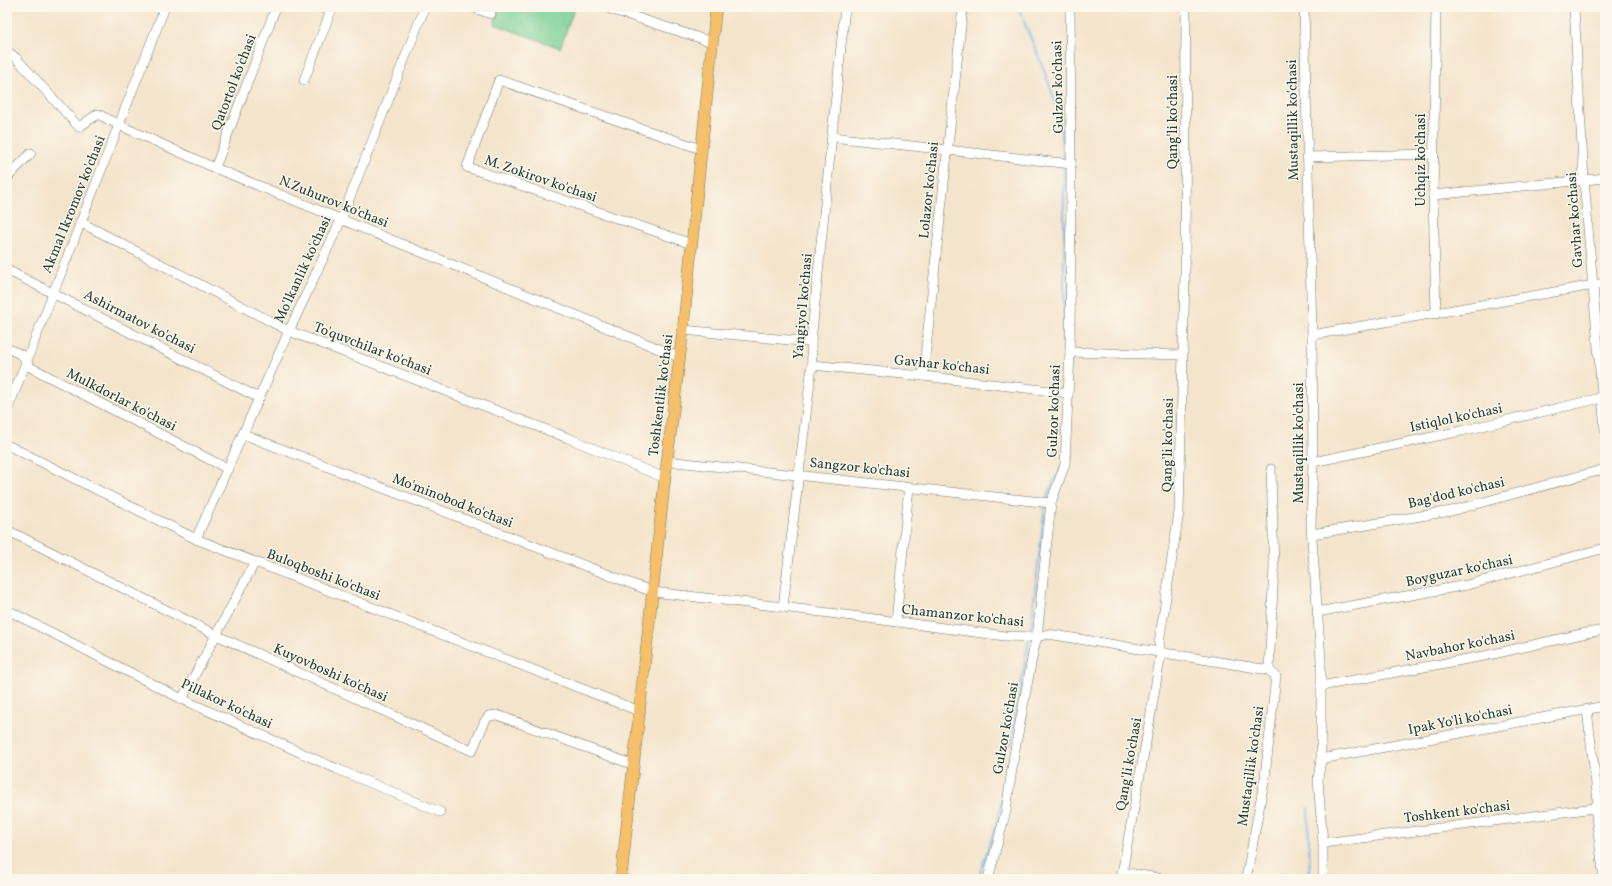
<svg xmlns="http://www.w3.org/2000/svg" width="1612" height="886" viewBox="0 0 1612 886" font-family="Vollkorn,serif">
<rect width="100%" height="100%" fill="#fbf7ec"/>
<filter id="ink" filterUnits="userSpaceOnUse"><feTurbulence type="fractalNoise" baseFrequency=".025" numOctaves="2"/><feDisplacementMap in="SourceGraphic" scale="8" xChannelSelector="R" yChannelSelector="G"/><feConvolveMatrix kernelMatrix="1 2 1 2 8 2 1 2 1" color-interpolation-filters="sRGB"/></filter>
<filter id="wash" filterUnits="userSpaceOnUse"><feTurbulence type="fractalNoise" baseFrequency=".012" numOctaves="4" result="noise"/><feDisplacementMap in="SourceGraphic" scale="16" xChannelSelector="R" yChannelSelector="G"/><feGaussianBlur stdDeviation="0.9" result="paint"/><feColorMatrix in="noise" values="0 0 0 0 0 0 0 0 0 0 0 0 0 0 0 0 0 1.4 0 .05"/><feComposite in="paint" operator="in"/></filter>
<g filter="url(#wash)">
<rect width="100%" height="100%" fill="#f4e4cb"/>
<path fill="#79cf93" stroke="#4c8664" d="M 500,7 L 575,7 L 560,48 L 494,24 Z"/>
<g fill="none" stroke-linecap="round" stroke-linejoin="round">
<g stroke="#7ab8ed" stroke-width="2">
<path d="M 1018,7 C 1038,57 1064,106 1064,161"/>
<path d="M 1064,389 L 1064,166"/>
<path d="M 1046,500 L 1056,476"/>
<path d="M 1030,635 L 1045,506"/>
<path d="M 1011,745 L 1029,639"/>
<path d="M 1308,808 L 1310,879"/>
<path d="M 978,879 L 998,820 L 1009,759"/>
</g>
</g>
</g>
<g filter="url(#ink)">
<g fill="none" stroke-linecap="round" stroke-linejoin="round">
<defs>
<g id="minor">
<path d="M 472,7 L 491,14"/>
<path d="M 1304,7 L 1312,335 L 1313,462 L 1311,526 L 1321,659 L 1321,759 L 1318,780 L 1323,843 L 1323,879"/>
<path d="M 1574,7 L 1584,180 L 1605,430"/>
<path d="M 610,9 L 712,42"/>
<path d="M 7,51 L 16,58 L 79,127 L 98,114 L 119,125 L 215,168 L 679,357"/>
<path d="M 304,80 L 331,11 L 320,7"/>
<path d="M 832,137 L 1071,164"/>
<path d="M 1307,157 L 1433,154"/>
<path d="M 215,168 L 276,7"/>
<path d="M 7,178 L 31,153"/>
<path d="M 1433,195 L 1605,178"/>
<path d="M 80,222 L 289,331 L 568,438 L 665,478"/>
<path d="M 692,244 L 467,167 L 499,80 L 701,149"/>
<path d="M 7,270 L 259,398"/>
<path d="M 1436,314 L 1433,195 L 1436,7"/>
<path d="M 683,330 L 811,342"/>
<path d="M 1312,335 L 1605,283"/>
<path d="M 7,348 L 22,355 L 30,367 L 228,469"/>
<path d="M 1070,352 L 1182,355"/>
<path d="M 812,365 L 923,376 L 1068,393"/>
<path d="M 923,376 L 963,7"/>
<path d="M 7,411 L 165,7"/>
<path d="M 243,434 L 653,592 L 783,607 L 1005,636 L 1037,637 L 1048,634 L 1269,670"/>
<path d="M 7,445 L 196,539 L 639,711"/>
<path d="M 667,461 L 1051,503"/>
<path d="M 1313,462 L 1461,431 L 1605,397"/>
<path d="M 7,530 L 216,635 L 472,751 L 485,721 L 489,716 L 497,715 L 634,765"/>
<path d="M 1312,534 L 1451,511 L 1605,469"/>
<path d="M 196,539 L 289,331 L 341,220 L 425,7"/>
<path d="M 783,607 L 812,365 L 811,342 L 845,7"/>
<path d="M 7,610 L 182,699 L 337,769 L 440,812"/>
<path d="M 1317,612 L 1467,585 L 1605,548"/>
<path d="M 896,622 L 909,487"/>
<path d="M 1321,686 L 1489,655 L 1586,633 L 1605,630"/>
<path d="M 182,699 L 255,562"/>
<path d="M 1587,710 L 1598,801 L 1595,808 L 1604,879"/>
<path d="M 1321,759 L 1605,706"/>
<path d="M 1323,843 L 1595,808"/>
<path d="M 1122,872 L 1164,879"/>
<path d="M 988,879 L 1006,811 L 1014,755 L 1034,648 L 1037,637 L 1051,503 L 1065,464 L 1070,352 L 1071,164 L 1070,7"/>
<path d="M 1121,879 L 1146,742 L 1161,653 L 1159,643 L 1179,512 L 1185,275 L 1186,7"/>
<path d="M 1246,879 L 1265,777 L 1276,676 L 1269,670 L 1274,567 L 1271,469"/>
</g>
<path id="major" d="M 621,879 L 665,478 L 683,330 L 716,7"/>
</defs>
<use href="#minor" stroke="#6a7769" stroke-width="10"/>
<use href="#major" stroke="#6a7769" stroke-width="12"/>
<use href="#minor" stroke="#fff" stroke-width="9"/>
<use href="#major" stroke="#f6c06b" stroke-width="11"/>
</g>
</g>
<g text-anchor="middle" stroke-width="3" stroke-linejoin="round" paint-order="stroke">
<g font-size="14" fill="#1f3d34" stroke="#fbf7ec">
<text transform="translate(233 82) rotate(-69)" y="5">Qatortol ko'chasi</text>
<text transform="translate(1057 87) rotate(-91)" y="5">Gulzor ko'chasi</text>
<text transform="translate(1292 120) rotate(-91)" y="5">Mustaqillik ko'chasi</text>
<text transform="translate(1172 122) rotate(-90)" y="5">Qang'li ko'chasi</text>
<text transform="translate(1420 160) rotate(-90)" y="5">Uchqiz ko'chasi</text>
<text transform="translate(541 178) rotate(19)" y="5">M. Zokirov ko'chasi</text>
<text transform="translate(928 190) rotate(-84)" y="5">Lolazor ko'chasi</text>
<text transform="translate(334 201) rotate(22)" y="5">N.Zuhurov ko'chasi</text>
<text transform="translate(73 204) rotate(-68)" y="5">Akmal Ikromov ko'chasi</text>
<text transform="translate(1574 220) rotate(-94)" y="5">Gavhar ko'chasi</text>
<text transform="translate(302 269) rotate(-65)" y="5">Mo'lkanlik ko'chasi</text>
<text transform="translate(802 306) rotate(-85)" y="5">Yangiyo'l ko'chasi</text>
<text transform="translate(140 321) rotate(27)" y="5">Ashirmatov ko'chasi</text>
<text transform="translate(373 348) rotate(21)" y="5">To'quvchilar ko'chasi</text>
<text transform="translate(942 364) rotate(6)" y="5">Gavhar ko'chasi</text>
<text transform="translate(660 395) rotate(-83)" y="5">Toshkentlik ko'chasi</text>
<text transform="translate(122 399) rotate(27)" y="5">Mulkdorlar ko'chasi</text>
<text transform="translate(1053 411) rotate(-88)" y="5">Gulzor ko'chasi</text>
<text transform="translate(1456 417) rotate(-12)" y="5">Istiqlol ko'chasi</text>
<text transform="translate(1298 443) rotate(-90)" y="5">Mustaqillik ko'chasi</text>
<text transform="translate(1167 445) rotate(-89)" y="5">Qang'li ko'chasi</text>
<text transform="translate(860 467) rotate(6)" y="5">Sangzor ko'chasi</text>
<text transform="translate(1456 492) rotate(-13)" y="5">Bag'dod ko'chasi</text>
<text transform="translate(453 500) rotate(21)" y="5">Mo'minobod ko'chasi</text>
<text transform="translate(1459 570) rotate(-12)" y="5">Boyguzar ko'chasi</text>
<text transform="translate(324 574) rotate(21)" y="5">Buloqboshi ko'chasi</text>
<text transform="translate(963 615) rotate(6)" y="5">Chamanzor ko'chasi</text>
<text transform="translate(1460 645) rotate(-11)" y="5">Navbahor ko'chasi</text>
<text transform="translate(331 672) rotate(24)" y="5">Kuyovboshi ko'chasi</text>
<text transform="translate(227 703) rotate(25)" y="5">Pillakor ko'chasi</text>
<text transform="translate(1460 719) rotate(-11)" y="5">Ipak Yo'li ko'chasi</text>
<text transform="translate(1005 728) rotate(-80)" y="5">Gulzor ko'chasi</text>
<text transform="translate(1128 764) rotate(-80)" y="5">Qang'li ko'chasi</text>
<text transform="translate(1250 766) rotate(-82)" y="5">Mustaqillik ko'chasi</text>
<text transform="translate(1457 811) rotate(-7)" y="5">Toshkent ko'chasi</text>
</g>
</g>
<rect width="1612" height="886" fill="none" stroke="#fbf7ec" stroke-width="24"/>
</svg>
